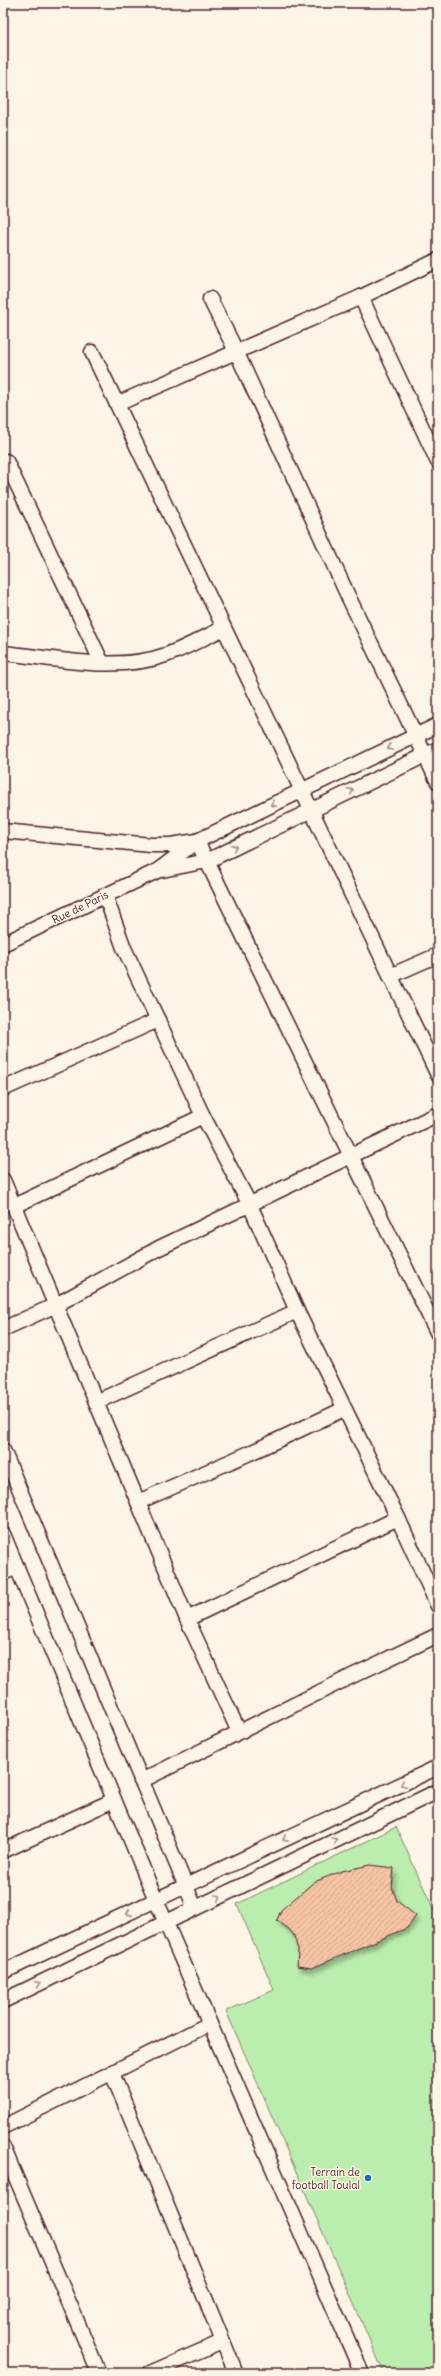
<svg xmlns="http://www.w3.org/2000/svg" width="441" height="2376" viewBox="0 0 441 2376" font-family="Delius,sans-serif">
<defs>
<pattern id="building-hatch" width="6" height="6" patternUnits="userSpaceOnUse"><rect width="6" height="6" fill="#f5c4a5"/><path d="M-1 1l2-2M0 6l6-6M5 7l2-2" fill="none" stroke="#d4a88e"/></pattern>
<filter id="shadow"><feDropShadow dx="2.5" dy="4.5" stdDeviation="2" flood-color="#0004"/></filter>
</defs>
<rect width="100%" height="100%" fill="#fcf5e5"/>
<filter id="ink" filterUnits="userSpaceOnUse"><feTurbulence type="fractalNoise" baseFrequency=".025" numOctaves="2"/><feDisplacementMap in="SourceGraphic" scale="8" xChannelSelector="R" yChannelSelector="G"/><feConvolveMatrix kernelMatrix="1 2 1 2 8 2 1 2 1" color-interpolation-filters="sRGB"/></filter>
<g filter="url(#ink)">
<path fill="#bbeeae" stroke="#82866c" d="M 396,1827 L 438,1919 L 438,2373 L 384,2373 L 226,2011 L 274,1990 L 237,1904 Z"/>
<path fill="url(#building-hatch)" stroke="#4a1f2b" filter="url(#shadow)" d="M 370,1865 L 394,1868 L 392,1887 L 397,1901 L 416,1916 L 407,1928 L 312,1968 L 297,1966 L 298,1950 L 294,1936 L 290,1930 L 277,1920 L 281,1910 L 314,1882 L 342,1871 Z"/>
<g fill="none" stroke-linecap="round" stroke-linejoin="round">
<defs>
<g id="minor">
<path d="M 361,297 L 438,462"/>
<path d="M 210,299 L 236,351 L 348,596 L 438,782"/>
<path d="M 92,352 L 438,1075"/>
<path d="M 117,404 L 361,297 L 438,260"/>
<path d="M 6,461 L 102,663"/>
<path d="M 3,653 C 55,658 115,673 166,655 C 186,648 205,637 224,628"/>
<path d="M 3,831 L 151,845 L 171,845 L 197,841 L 438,1334"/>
<path d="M 162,870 L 207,861 L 438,749"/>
<path d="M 105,895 L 124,948 L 203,1116 L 250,1205 L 297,1311 L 398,1518 L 438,1606"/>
<path d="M 3,944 L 157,871 L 197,841 L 438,725"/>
<path d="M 390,976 L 438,955"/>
<path d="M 3,1089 L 158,1020"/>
<path d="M 3,1180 L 187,1619 L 239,1732"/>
<path d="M 14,1206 L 203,1116"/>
<path d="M 3,1329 L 56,1305 L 159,1248 L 438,1114"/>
<path d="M 96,1402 L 297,1311"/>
<path d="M 3,1450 L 195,1908"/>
<path d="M 138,1502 L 252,1452 L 344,1409"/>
<path d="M 3,1534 L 156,1900 L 362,2373"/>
<path d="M 3,1573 L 17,1567"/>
<path d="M 187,1619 L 398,1518"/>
<path d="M 141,1781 L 352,1676 L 438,1635"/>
<path d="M 3,1851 L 114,1800"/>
<path d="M 3,1972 L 438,1767"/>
<path d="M 3,2001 L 438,1791"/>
<path d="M 112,2073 L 236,2373"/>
<path d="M 3,2127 L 209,2024"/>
<path d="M 3,2147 L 99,2373"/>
<path d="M 150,2373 L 222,2342"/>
</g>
</defs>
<use href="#minor" stroke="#4a1f2b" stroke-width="17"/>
<use href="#minor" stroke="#fcf5e5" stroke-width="14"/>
</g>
<defs><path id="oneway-chevron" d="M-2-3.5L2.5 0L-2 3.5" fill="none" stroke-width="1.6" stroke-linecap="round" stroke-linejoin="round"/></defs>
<g stroke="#a38a88">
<use href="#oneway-chevron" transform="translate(390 748) rotate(154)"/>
<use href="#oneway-chevron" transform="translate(351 791) rotate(-26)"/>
<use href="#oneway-chevron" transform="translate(273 804) rotate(154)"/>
<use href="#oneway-chevron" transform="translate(234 847) rotate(-26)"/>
<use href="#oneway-chevron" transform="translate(403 1784) rotate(155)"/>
<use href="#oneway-chevron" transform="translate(285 1839) rotate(155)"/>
<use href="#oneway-chevron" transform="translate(335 1840) rotate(-26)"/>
<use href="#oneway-chevron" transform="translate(218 1897) rotate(-26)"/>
<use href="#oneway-chevron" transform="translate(129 1913) rotate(155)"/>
<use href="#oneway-chevron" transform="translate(38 1984) rotate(-26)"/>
</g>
</g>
<circle fill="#1f6fb2" stroke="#fcf5e5" stroke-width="1.5" cx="368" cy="2178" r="4"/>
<g text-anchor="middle" stroke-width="3" stroke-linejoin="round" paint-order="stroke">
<g font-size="11" fill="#4a1f2b" stroke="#fcf5e5">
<text transform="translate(80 907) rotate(-26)" y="4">Rue de Paris</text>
</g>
<g font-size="11" fill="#4a1f2b" stroke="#fcf5e5" text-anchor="end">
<text x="360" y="2176">Terrain de<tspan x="360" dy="13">football Toulal</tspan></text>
</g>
</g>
<rect width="441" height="2376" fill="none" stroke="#fcf5e5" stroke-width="16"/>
<rect x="8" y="8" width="425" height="2360" fill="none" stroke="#4a1f2b" stroke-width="1.5" filter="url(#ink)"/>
</svg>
